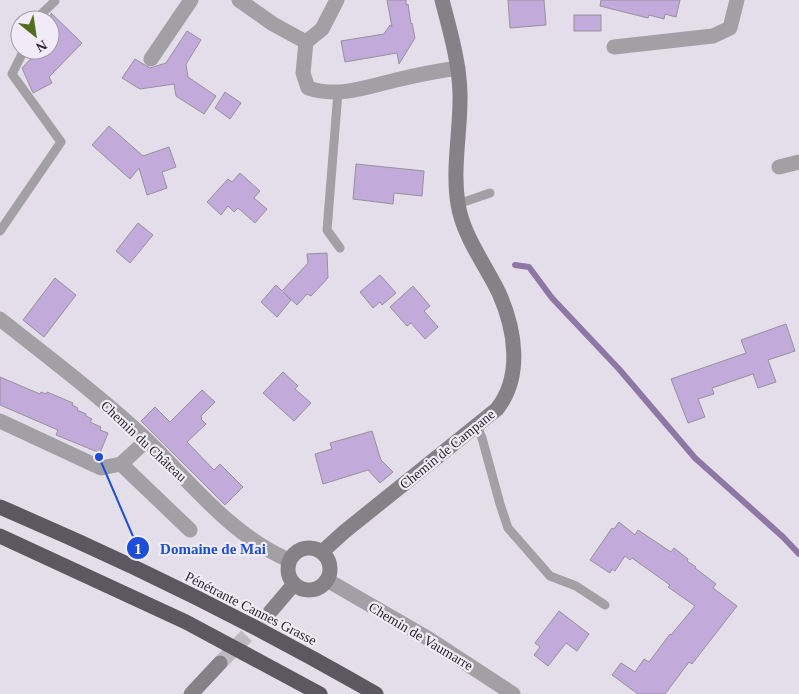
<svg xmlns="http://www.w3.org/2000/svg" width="799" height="694" viewBox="0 0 799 694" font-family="Georgia,serif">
<rect width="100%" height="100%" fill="#e3dee9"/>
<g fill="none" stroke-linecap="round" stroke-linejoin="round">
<path stroke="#8e77a5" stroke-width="6" d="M 515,265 L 529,267 L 552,298 L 619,369 L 695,458 L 783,537 L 799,554"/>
</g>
<g fill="#c2aadb" stroke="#96929c">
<path d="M 387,0 L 406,0 L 406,5 L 408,4 L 411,24 L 412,23 L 415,38 L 399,64 L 397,53 L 345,62 L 341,41 L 384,34 L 390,25 L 392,27 Z"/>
<path d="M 508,0 L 544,0 L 546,25 L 510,28 Z"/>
<path d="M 601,0 L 680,0 L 676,17 L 665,14 L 664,19 L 649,15 L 648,18 L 600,6 Z"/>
<path d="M 51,13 L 82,43 L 49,77 L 52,83 L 33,93 L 22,68 L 39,50 L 50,50 Z"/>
<rect x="574" y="15" width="27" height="16"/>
<path d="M 187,31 L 201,40 L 186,64 L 188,77 L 216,96 L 204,114 L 176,96 L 174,84 L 140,89 L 122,78 L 135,59 L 150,68 L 166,63 Z"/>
<path d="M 225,92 L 241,103 L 230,119 L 215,108 Z"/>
<path d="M 109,126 L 143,156 L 169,147 L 176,167 L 162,172 L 167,188 L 147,195 L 139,168 L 130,179 L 92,145 Z"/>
<path d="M 356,164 L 424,171 L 422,196 L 394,193 L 393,204 L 353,199 Z"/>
<path d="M 240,173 L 260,191 L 254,198 L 267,209 L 255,223 L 238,208 L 234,212 L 228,206 L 221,215 L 207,202 L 228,179 L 232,182 Z"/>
<path d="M 138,223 L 153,235 L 130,263 L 116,251 Z"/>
<path d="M 327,253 L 328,278 L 311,296 L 307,294 L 297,305 L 283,292 L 291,300 L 277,317 L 261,302 L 276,285 L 282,291 L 308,263 L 307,254 Z"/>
<path d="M 380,275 L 396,293 L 382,305 L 380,302 L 373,308 L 360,292 Z"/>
<path d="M 55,278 L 76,295 L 44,337 L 23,320 Z"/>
<path d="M 413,286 L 430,306 L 424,311 L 438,327 L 425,339 L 411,323 L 407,326 L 390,307 Z"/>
<path d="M 786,324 L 795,351 L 768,360 L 776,382 L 758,388 L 753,374 L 712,388 L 714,394 L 698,399 L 705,417 L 688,423 L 671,379 L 746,353 L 741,340 Z"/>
<path d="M 283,372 L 298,386 L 295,389 L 311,403 L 294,421 L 263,393 Z"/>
<path d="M 0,377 L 40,394 L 41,392 L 46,394 L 47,392 L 73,403 L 72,405 L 78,408 L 77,410 L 86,414 L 86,416 L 92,419 L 90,422 L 101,427 L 100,430 L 108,433 L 100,453 L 56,435 L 58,430 L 0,405 Z"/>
<path d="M 202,390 L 215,402 L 201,416 L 202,418 L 201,419 L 206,424 L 187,442 L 214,470 L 220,464 L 243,487 L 225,505 L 141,421 L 155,407 L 170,422 Z"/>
<path d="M 372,431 L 381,460 L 393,472 L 380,483 L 368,470 L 323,484 L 315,454 L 332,449 L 330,443 Z"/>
<path d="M 619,522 L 635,535 L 638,530 L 671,552 L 674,548 L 688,559 L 687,561 L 696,567 L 695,568 L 716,584 L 713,588 L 737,606 L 692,664 L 689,662 L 665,694 L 638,694 L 612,675 L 621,663 L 635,672 L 644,659 L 649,662 L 670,634 L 671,635 L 695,606 L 668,587 L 670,585 L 632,558 L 630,560 L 625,556 L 615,571 L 612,569 L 610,573 L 590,560 L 612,528 L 614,529 Z"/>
<path d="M 559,611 L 589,634 L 577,651 L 566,643 L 548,666 L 534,655 L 540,647 L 535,643 Z"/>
</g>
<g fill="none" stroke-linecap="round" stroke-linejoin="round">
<path stroke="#bebac3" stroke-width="15" stroke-dasharray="15 8" stroke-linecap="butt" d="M 220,663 L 271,611"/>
<g stroke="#a2a0a5" stroke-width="9">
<path d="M 35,20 L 55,1"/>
<path d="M 338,92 L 327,230 L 340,248"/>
<path d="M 458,204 L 490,193"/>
<path d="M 0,231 L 61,142 L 12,74 L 24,50"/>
<path d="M 477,426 L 482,438 L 500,504 L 508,528 L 550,576 L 576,586 L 605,605"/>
</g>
<g stroke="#a2a0a5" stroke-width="15">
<path d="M 239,0 L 273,24 L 306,42"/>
<path d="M 337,0 L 322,29 L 306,42 L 303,73 L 308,88 C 338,98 367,87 396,80 C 417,75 437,71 458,68"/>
<path d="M 614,47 L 713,36 L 730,28 L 737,0"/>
<path d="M 151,59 L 191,0"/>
<path d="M 779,167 L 799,162"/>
<path d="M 0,319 C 49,358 101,397 147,440 C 190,482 233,537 289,560"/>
<path d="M 0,421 L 101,468 L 121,464 L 147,440"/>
<path d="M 121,464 L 190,530"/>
<path d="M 327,580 L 429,639 L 513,694"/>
</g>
<g stroke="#848187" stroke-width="15">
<circle cx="309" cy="569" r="21"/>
<path d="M 322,552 L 344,532 L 497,409 C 523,376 515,329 499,293 C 485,264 463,236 458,204 C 452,167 461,130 460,93 C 459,61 450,31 442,0"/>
<path d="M 271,611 L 294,584"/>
<path d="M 191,694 L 220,663"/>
</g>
<g stroke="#5c5861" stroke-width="15">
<path d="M 0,507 C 129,562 255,624 376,694"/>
<path d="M 0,536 L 186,622 L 320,694"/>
</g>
</g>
<g text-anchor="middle" stroke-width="4.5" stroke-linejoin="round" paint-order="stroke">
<g font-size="14" fill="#2a282c" stroke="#f0ebf6">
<text transform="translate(144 441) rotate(43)" y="5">Chemin du Château</text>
<text transform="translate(447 449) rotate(-39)" y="5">Chemin de Campane</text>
<text transform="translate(251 608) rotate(27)" y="5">Pénétrante Cannes Grasse</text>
<text transform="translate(421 636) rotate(31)" y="5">Chemin de Vaumarre</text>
</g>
</g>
<path fill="none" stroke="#1d4ed8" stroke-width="2" d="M99 457L138 548"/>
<g fill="#1d4ed8" stroke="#f0ebf6" stroke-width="2">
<circle cx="99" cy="457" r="5"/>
<circle cx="138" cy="548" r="12"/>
</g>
<g font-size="15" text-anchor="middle" font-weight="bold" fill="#fff">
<text x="138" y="554">1</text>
</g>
<g font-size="15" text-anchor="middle" font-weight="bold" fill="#1d4ed8" stroke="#f0ebf6" stroke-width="4.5" stroke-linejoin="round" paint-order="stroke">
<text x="213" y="554">Domaine de Mai</text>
</g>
<g transform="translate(35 35) rotate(150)"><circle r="24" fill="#f0ebf6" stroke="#a19da5"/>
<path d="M0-4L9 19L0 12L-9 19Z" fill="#536e21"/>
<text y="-8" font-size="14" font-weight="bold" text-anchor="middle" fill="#2a282c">N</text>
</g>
</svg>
